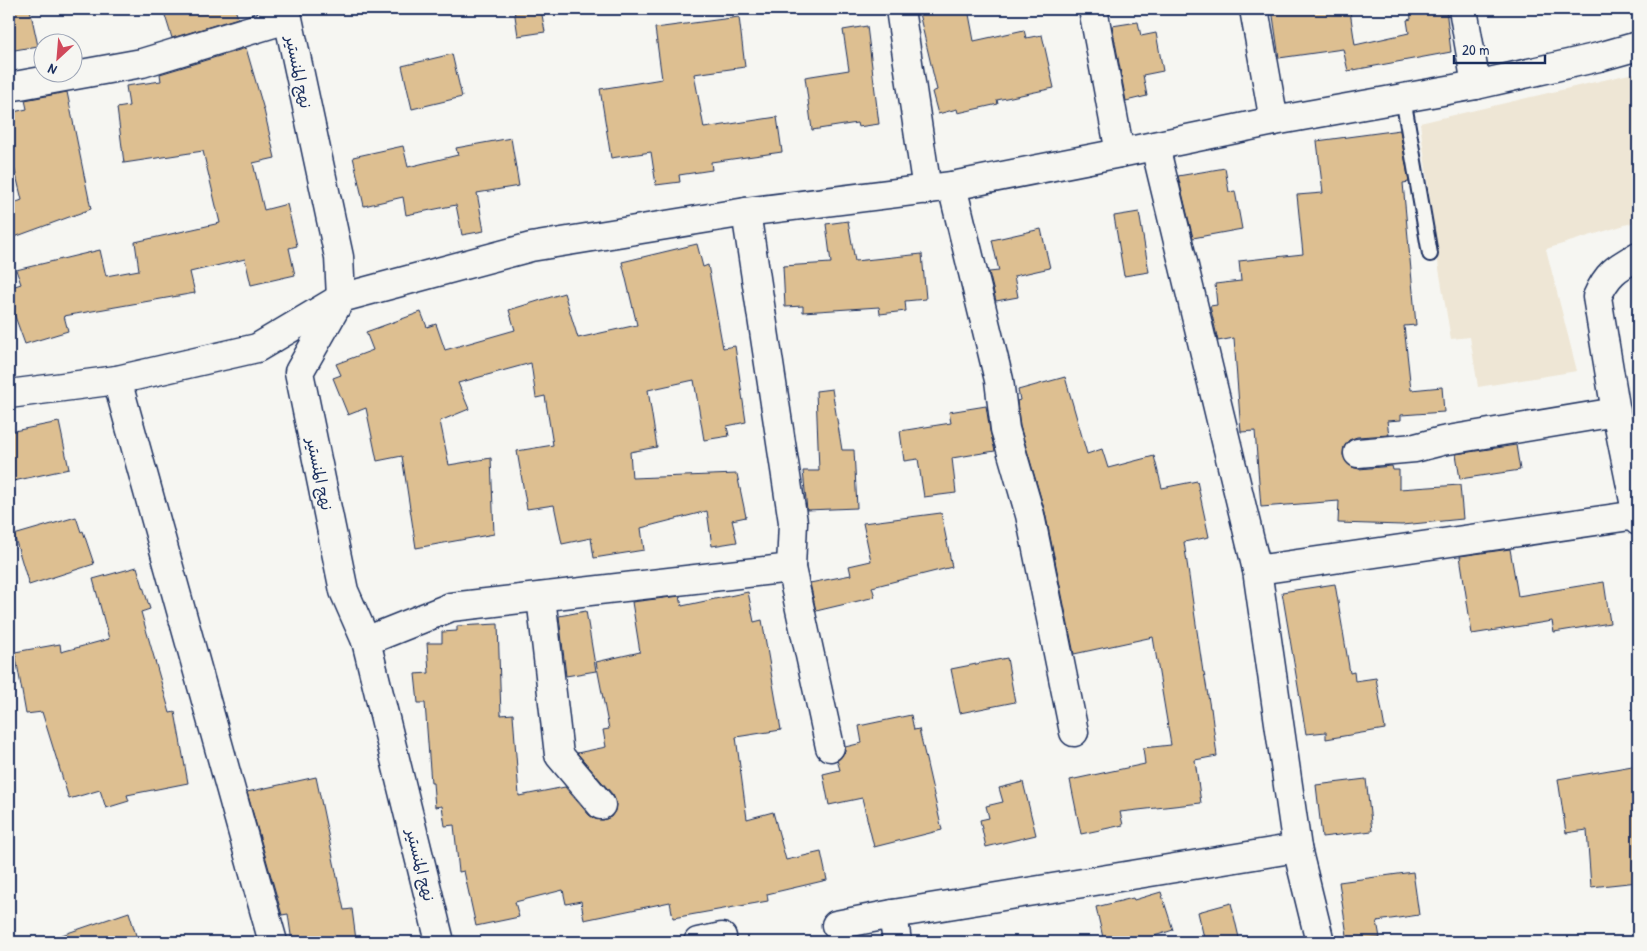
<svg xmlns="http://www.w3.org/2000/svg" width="1647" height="951" viewBox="0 0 1647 951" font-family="'Patrick Hand','Playpen Sans Arabic',sans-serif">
<rect width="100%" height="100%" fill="#f6f6f2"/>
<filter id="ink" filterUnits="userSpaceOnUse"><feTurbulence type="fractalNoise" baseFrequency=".02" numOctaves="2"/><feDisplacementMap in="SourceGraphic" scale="10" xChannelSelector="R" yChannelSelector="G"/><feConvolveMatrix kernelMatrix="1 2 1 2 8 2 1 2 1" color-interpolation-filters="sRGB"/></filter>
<g filter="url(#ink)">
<path fill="#eee6d5" d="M 1638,72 L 1638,221 L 1546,249 L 1577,371 L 1478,387 L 1470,337 L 1451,339 L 1439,269 L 1420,123 Z"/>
<g fill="#ddbf91" stroke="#1b2f5e">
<path d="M 9,9 L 30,9 L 38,46 L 9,51 Z"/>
<path d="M 163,9 L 235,9 L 238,18 L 172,38 Z"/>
<path d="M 514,9 L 541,9 L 545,32 L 518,36 Z"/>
<path d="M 918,9 L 968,9 L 974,41 L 1024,30 L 1026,38 L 1042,35 L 1054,88 L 997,100 L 998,104 L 958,113 L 957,109 L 938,114 L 932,92 L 937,90 Z"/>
<path d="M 1272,9 L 1339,9 L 1340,12 L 1350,11 L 1355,45 L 1409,33 L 1407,20 L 1411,19 L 1410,9 L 1446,9 L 1451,52 L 1348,71 L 1343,49 L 1279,58 Z"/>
<path d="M 739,17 L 745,67 L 694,74 L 704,128 L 777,117 L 782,152 L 711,162 L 712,170 L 679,175 L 680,182 L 656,185 L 651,152 L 611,158 L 600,89 L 662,79 L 655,28 Z"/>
<path d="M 1138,22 L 1141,36 L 1156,33 L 1163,71 L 1143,75 L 1147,96 L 1126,101 L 1112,26 Z"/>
<path d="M 867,26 L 879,124 L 858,127 L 857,123 L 812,130 L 805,77 L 849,70 L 843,30 Z"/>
<path d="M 246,48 L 264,110 L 275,158 L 253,163 L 264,210 L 287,204 L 297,246 L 289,248 L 295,275 L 251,285 L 245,259 L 190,272 L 195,293 L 64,316 L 68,331 L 25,344 L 9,300 L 9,288 L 21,284 L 16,270 L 100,250 L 106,276 L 139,270 L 135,242 L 220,223 L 203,151 L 124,163 L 117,108 L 129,106 L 126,86 L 161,81 L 160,74 Z"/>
<path d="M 452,54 L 462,97 L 412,109 L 402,66 Z"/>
<path d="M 67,92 L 91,209 L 9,239 L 9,205 L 22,200 L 9,146 L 9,113 L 27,109 L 25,100 Z"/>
<path d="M 1400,130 L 1409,182 L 1403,183 L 1416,325 L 1404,326 L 1411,390 L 1442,387 L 1444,412 L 1401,415 L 1401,420 L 1387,421 L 1389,435 L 1357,437 L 1349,440 L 1344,447 L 1343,455 L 1346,462 L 1352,467 L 1359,469 L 1392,466 L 1393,470 L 1399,470 L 1399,489 L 1460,485 L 1463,519 L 1402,525 L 1338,523 L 1339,501 L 1261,507 L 1255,431 L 1241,432 L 1234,338 L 1218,341 L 1210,306 L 1217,305 L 1215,284 L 1241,281 L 1239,261 L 1303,254 L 1297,195 L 1323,193 L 1317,141 Z"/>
<path d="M 511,138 L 519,186 L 477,193 L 484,231 L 462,235 L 456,205 L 406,215 L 403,197 L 364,206 L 353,157 L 403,146 L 408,167 L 458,155 L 456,148 Z"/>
<path d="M 1225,168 L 1229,192 L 1235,191 L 1242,229 L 1193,238 L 1178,176 Z"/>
<path d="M 1139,212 L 1149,272 L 1124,276 L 1114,216 Z"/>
<path d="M 848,221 L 855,261 L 922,254 L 926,299 L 905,301 L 906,311 L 880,314 L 879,307 L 803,312 L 803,306 L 785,307 L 783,266 L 831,263 L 826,224 Z"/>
<path d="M 1041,229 L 1050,268 L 1014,276 L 1018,297 L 996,301 L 989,272 L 999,271 L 992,240 Z"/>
<path d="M 697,244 L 703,267 L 708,265 L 723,348 L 735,346 L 746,422 L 727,426 L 729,436 L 704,440 L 694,380 L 648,390 L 657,447 L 630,452 L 632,478 L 737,474 L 746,517 L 732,520 L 737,542 L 712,546 L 707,511 L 641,528 L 644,550 L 594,558 L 591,538 L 562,544 L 554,505 L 527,509 L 517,451 L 553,445 L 545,396 L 536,398 L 531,363 L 458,383 L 469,409 L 440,421 L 449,465 L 491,458 L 494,534 L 416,548 L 402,456 L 377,461 L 366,408 L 348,415 L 333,378 L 341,375 L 336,364 L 373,350 L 366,332 L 421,312 L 427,327 L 436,324 L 445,350 L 515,330 L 509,310 L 564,293 L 578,338 L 637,325 L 622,262 Z"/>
<path d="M 1065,377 L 1087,454 L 1102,449 L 1108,468 L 1154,456 L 1162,488 L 1197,481 L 1209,537 L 1184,542 L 1203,672 L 1204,672 L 1210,708 L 1211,708 L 1217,756 L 1195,760 L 1201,803 L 1120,812 L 1123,825 L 1081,834 L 1070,780 L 1145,764 L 1143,748 L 1171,745 L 1153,637 L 1074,654 L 1045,512 L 1020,426 L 1017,401 L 1020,400 L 1018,390 Z"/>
<path d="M 832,389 L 842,450 L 854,450 L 857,508 L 807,510 L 803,471 L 819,471 L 816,391 Z"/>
<path d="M 986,406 L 990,431 L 995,451 L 952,458 L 956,493 L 924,497 L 918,459 L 904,461 L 900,431 L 951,423 L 949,412 Z"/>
<path d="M 59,422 L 69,469 L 9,482 L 9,432 Z"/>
<path d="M 1516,445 L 1520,470 L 1460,479 L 1456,454 Z"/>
<path d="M 941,513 L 952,567 L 872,587 L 875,597 L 816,611 L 810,583 L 851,575 L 849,566 L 871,561 L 863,523 Z"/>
<path d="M 76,517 L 81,532 L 83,531 L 94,564 L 29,585 L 14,535 Z"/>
<path d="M 1510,549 L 1518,596 L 1604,582 L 1610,623 L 1554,632 L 1552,621 L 1472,634 L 1460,556 Z"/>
<path d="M 137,567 L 150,609 L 141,612 L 170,713 L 175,712 L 188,783 L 127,795 L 129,801 L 106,808 L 100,790 L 69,799 L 42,712 L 26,714 L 15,652 L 60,644 L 61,652 L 109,639 L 93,579 Z"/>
<path d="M 1335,584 L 1350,673 L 1354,672 L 1355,681 L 1376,678 L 1385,729 L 1326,739 L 1326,732 L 1306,734 L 1282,592 Z"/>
<path d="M 748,592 L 754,622 L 762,620 L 781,730 L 736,737 L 747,819 L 773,812 L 786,860 L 821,852 L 827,880 L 767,894 L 768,901 L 673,918 L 670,902 L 584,920 L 581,901 L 566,904 L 563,890 L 515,902 L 519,917 L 476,926 L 464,871 L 459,872 L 454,825 L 445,826 L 442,806 L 435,807 L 433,783 L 431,783 L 425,703 L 418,703 L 415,674 L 429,673 L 427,643 L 442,643 L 442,632 L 457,631 L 457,626 L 498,624 L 501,715 L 513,714 L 519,796 L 565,787 L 589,815 L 595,819 L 603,820 L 611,817 L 615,811 L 616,802 L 613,795 L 577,753 L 606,747 L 603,730 L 609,729 L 596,662 L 640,652 L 632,602 L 680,596 L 682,606 Z"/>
<path d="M 586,611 L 596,671 L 566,676 L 559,616 Z"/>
<path d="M 1007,658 L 1015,702 L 960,713 L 951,669 Z"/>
<path d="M 911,715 L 914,730 L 919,729 L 942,830 L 874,847 L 862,798 L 829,805 L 823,774 L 840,770 L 837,760 L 845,752 L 845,747 L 862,743 L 859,726 Z"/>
<path d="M 1638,765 L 1638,882 L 1591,887 L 1587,830 L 1566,833 L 1558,779 Z"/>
<path d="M 316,777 L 344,910 L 352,909 L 356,940 L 338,942 L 292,942 L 288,914 L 282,915 L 247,792 Z"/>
<path d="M 1366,779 L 1372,831 L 1322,837 L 1316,785 Z"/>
<path d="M 1023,782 L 1036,835 L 986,847 L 980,820 L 989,818 L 986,806 L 1003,802 L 999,788 Z"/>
<path d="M 1413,872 L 1419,915 L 1377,921 L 1380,938 L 1348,942 L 1339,882 Z"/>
<path d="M 1161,892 L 1173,930 L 1136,942 L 1104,942 L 1096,907 L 1133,898 L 1134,900 Z"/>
<path d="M 1231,903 L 1240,942 L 1205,942 L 1198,912 Z"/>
<path d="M 129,912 L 138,942 L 54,942 L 53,938 Z"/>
</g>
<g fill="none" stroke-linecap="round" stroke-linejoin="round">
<defs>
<path id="lane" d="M 1403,98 L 1430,254"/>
<g id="street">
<path d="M 286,9 L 339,257 L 341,298 L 299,372 L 344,591 L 366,641 L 440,942"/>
<path d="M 900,9 L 927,190"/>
<path d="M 1093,9 L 1120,153"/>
<path d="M 1254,9 L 1274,121"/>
<path d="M 1463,9 L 1476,85"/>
<path d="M 9,87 L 142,63 L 287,19"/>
<path d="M 1155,146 L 1257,570 L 1297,848 L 1320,942"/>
<path d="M 952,186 L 999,380 L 1005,429 L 1030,515 L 1074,732"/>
<path d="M 1638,256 C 1616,268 1607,274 1597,297 L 1616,412 L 1638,521"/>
<path d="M 117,380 L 273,942"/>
<path d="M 9,394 L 117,380 L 257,348 L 341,298 L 531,247 L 746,212 L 952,186 L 1120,153 L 1274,121 L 1476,85 L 1599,57 L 1638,46"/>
<path d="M 1358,453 L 1415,448 L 1442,441 L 1616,412"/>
<path d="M 791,568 L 830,747"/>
<path d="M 1257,570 L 1637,515"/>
<path d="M 541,597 L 559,755 L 601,805"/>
<path d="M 366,641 L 451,607 L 791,568 L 793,522 L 746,212"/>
<path d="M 893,914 L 897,942"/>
<path d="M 836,925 L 893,914 L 1297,848"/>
<path d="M 698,942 L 722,937"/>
</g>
</defs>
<use href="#lane" stroke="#1b2f5e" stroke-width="18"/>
<use href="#street" stroke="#1b2f5e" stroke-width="31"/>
<use href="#lane" stroke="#f6f6f2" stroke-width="14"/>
<use href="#street" stroke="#f6f6f2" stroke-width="28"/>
</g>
</g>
<g text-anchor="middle" stroke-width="4.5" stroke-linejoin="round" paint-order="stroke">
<g font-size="16" fill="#1b2f5e" stroke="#f6f6f2">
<text transform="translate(299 72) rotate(78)" y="6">نهج المنستير</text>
<text transform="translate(320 474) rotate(78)" y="6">نهج المنستير</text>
<text transform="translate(421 865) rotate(76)" y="6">نهج المنستير</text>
</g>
</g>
<rect width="1647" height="951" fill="none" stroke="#f6f6f2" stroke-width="30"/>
<rect x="15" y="15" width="1617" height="921" fill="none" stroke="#1b2f5e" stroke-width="2" filter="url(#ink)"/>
<g transform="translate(58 58) rotate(206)"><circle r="24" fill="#f6f6f2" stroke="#9ea6b7"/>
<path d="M0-4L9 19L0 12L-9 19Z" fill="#d1495b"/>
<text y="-8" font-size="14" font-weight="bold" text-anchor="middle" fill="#1b2f5e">N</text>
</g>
<path d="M1454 55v8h91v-8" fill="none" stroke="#1b2f5e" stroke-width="2.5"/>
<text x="1462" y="55" font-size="15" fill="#1b2f5e" stroke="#f6f6f2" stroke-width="4" paint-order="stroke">20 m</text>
</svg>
